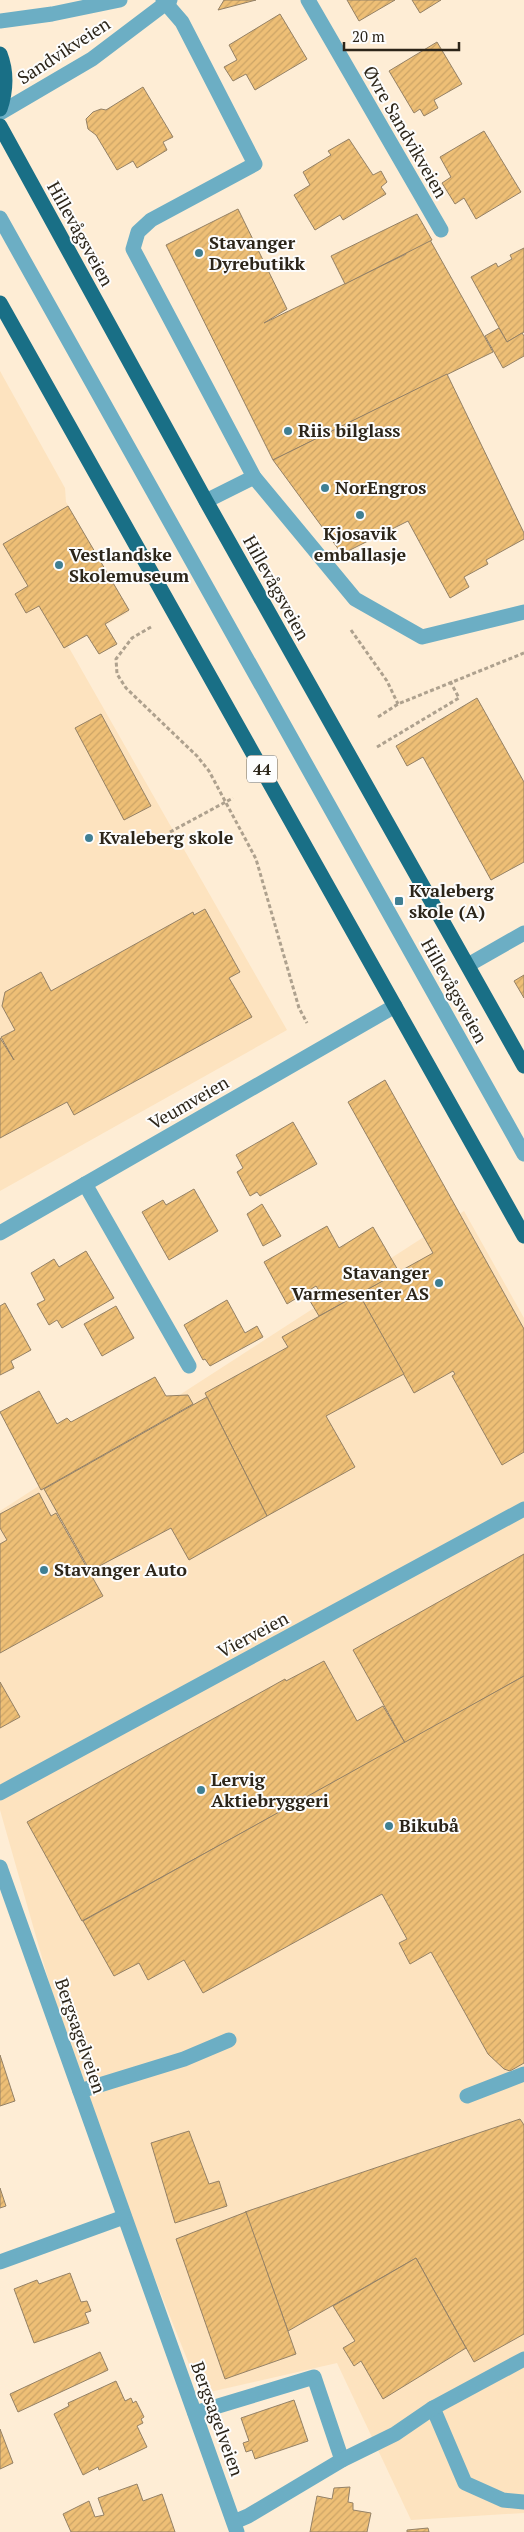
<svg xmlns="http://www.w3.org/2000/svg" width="524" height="2532" viewBox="0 0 524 2532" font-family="'PT Serif',serif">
<defs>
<pattern id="building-hatch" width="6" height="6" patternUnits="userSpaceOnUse" patternTransform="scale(1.25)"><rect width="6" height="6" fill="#eebf76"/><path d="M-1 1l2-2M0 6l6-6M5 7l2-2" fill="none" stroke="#cca466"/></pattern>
</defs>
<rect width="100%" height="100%" fill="#feedd5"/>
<g fill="#fde3bf">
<path d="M 0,371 L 65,488 L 66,502 L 129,612 L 68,646 L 287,1030 L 0,1191 Z"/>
<path d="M 464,1211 L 524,1318 L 524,2513 L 411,2520 L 337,2363 L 201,2394 L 80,2091 L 0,1810 L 0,1511 Z"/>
</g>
<g fill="url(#building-hatch)" stroke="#948166">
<path d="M 224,0 L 256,0 L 218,10 Z"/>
<path d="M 347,0 L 395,0 L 359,21 Z"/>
<path d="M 412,0 L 441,0 L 420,13 Z"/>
<path d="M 280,14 L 307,59 L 255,90 L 246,74 L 233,81 L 224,67 L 237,60 L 229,45 Z"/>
<path d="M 437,42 L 462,84 L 434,100 L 438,108 L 424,116 L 420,109 L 414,113 L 389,71 Z"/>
<path d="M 143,87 L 173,137 L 163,142 L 167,150 L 137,168 L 133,161 L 117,170 L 96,135 L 88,129 L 86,119 L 93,112 L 101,109 L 106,110 Z"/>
<path d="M 484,131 L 521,192 L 476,219 L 464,198 L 455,204 L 442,183 L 451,177 L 440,157 Z"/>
<path d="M 349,139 L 373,175 L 381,171 L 387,182 L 381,187 L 386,194 L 343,220 L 340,215 L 315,230 L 294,195 L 310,185 L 303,172 L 331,155 L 328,151 Z"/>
<path d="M 238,209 L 287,309 L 264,323 L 406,254 L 405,252 L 430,240 L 493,352 L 273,460 L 166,245 Z"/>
<path d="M 417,214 L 432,240 L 345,284 L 331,256 Z"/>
<path d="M 524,248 L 524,332 L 507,342 L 471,277 L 496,263 L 498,267 L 512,259 L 510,255 Z"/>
<path d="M 499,328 L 507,342 L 522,333 L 524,336 L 524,356 L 503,368 L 485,336 Z"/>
<path d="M 447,374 L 524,533 L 524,539 L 486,560 L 488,564 L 464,577 L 469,587 L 450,598 L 408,521 L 342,554 L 273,460 Z"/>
<path d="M 68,506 L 129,610 L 105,624 L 117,644 L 99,654 L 87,635 L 64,648 L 39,606 L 26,613 L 15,594 L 28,586 L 3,544 Z"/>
<path d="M 477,698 L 524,782 L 524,862 L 491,880 L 423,757 L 407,766 L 396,746 Z"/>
<path d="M 101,714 L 151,806 L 124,820 L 75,728 Z"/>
<path d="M 205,909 L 240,972 L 229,978 L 252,1017 L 74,1115 L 67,1102 L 0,1138 L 0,1038 L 14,1060 L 1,1037 L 15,1030 L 2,1006 L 5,992 L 41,972 L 51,991 L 193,912 L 194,915 Z"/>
<path d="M 524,975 L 524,998 L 514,981 Z"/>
<path d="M 385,1080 L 524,1329 L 524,1452 L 502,1465 L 452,1376 L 455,1374 L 453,1371 L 414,1393 L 359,1294 L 433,1253 L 348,1102 Z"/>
<path d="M 293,1122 L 317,1164 L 260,1196 L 257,1192 L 250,1196 L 237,1172 L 243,1168 L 236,1155 Z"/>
<path d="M 194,1189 L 218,1231 L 169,1260 L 142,1212 L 163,1200 L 166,1205 Z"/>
<path d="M 262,1204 L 281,1236 L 263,1246 L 247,1214 Z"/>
<path d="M 327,1226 L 339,1248 L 373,1227 L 399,1272 L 319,1316 L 310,1301 L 322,1295 L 316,1286 L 287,1304 L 264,1262 Z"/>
<path d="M 86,1251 L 114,1298 L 62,1328 L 57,1320 L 49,1325 L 37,1304 L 45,1300 L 31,1273 L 54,1259 L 59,1267 Z"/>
<path d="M 359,1294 L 404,1374 L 326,1416 L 355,1467 L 267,1516 L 205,1393 L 288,1347 L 282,1337 Z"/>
<path d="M 227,1300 L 245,1333 L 257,1326 L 263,1337 L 210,1366 L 205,1359 L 203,1360 L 184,1325 Z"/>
<path d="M 5,1303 L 31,1350 L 11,1361 L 14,1368 L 0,1375 L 0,1306 Z"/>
<path d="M 116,1306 L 134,1338 L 102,1356 L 84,1324 Z"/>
<path d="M 155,1377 L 166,1396 L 188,1395 L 193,1404 L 41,1490 L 0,1412 L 39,1391 L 57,1424 L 67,1418 L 71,1422 Z"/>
<path d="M 207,1397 L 267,1516 L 189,1560 L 171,1528 L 90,1571 L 44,1489 Z"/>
<path d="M 39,1493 L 51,1516 L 56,1513 L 103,1596 L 0,1653 L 0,1544 L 7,1540 L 0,1528 L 0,1514 Z"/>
<path d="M 524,1554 L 524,1676 L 405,1743 L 353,1650 Z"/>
<path d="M 324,1661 L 357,1721 L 383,1706 L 405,1743 L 82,1921 L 27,1822 L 285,1679 L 286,1681 Z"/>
<path d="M 524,1676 L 524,2063 L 510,2071 L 504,2069 L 488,2054 L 431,1952 L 410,1964 L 399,1943 L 407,1939 L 382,1894 L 203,1993 L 184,1960 L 148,1980 L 139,1963 L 114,1976 L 83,1921 Z"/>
<path d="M 0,1682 L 20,1717 L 0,1728 Z"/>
<path d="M 0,2055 L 15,2101 L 0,2106 Z"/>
<path d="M 520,2119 L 524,2125 L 524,2334 L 474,2362 L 416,2258 L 288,2331 L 245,2212 Z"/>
<path d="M 189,2131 L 209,2184 L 219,2181 L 227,2206 L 175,2223 L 151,2143 Z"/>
<path d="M 0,2188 L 6,2206 L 0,2208 Z"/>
<path d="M 246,2212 L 296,2354 L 225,2379 L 176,2239 Z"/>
<path d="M 416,2258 L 466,2348 L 383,2399 L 361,2361 L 354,2366 L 343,2348 L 355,2341 L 333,2306 Z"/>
<path d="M 70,2273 L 81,2302 L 87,2301 L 91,2311 L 85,2313 L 89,2323 L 34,2343 L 14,2289 L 37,2280 L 39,2284 Z"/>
<path d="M 100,2352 L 108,2370 L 18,2412 L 10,2394 Z"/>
<path d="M 116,2381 L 125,2401 L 131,2398 L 133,2403 L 136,2401 L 144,2417 L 141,2419 L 143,2423 L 137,2426 L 147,2447 L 99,2470 L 98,2467 L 83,2475 L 54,2414 L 69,2406 L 68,2403 Z"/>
<path d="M 294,2400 L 308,2441 L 255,2459 L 252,2450 L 246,2452 L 243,2443 L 249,2441 L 241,2418 Z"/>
<path d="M 0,2429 L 13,2463 L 0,2469 Z"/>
<path d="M 137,2484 L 143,2501 L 162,2494 L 175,2532 L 71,2532 L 63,2514 L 89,2501 L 95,2517 L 104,2515 L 98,2498 Z"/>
<path d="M 350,2487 L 348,2502 L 353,2503 L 353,2510 L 371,2513 L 367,2532 L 310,2532 L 317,2496 L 332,2499 L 334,2488 Z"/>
<path d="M 428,2528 L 429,2532 L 407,2532 L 407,2530 Z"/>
</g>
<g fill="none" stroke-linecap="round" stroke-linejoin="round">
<g stroke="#aea18e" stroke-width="3" stroke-dasharray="4 2.5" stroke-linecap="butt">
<path d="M 151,627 L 132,638 L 116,659 L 117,674 L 126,688 L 197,756 L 209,771 L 256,859 L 299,1008 L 307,1023"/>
<path d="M 351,630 L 387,681 L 398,704"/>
<path d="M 378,717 L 398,704 L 524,653"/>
<path d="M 377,747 L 459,698 L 450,681"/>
<path d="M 170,832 L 233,798"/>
</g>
<g stroke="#6caec4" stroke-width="15">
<path d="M 163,0 L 182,22 L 255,164 L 151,220 L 138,232 L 133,249 L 254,477 L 355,599 L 422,637 L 524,612"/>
<path d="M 308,0 L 441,230"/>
<path d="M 0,218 L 524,1154"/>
<path d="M 206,501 L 254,477"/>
<path d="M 85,1184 L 189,1366"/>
<path d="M 80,2091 L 184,2059 L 229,2040"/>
<path d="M 467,2096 L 524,2074"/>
<path d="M 433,2408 L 465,2483 L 503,2500 L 524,2502"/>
<path d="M 195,2413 L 314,2377 L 342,2460"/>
<path d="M 234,2522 L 248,2516 L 342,2460 L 395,2434 L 433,2408 L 524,2359"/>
</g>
<g stroke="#6caec4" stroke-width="15">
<path d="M 0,21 L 52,14 L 120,0"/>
<path d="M 0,113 L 92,59 L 170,0"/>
<path d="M 468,965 L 524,933"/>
<path d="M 0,1233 L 395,1006"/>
<path d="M 0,1793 L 524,1509"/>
<path d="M 0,1867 L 237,2532"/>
<path d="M 0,2262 L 124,2217"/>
</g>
<g stroke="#196f86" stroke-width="15">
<path d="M 0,54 C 7,72 6,91 0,109"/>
<path d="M 0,126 L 206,501 L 524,1066"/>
<path d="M 0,303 L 524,1236"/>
</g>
</g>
<g fill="#3f7f93" stroke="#fdfdfd" stroke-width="2">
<circle cx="199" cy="253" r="5"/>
<circle cx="288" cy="431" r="5"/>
<circle cx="325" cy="488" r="5"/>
<circle cx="360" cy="515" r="5"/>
<circle cx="59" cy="565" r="5"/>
<circle cx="89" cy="838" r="5"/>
<rect x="394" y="896" width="10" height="10" rx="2.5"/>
<circle cx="439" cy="1283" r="5"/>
<circle cx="44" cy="1570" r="5"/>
<circle cx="201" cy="1790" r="5"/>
<circle cx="389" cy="1826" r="5"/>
</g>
<g text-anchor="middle" stroke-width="4" stroke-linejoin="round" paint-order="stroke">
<rect fill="#fdfdfd" stroke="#6b665d" stroke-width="1" x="247" y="755.5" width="30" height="27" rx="4"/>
<g font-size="16" font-weight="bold" fill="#2c2519">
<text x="262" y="775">44</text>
</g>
<g font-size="18" fill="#2c2519" stroke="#fdfdfd">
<text transform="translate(64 51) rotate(-33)" y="6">Sandvikveien</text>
<text transform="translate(405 132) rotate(60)" y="6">Øvre Sandvikveien</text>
<text transform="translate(80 234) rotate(61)" y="6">Hillevågsveien</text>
<text transform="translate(276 588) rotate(61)" y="6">Hillevågsveien</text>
<text transform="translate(454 991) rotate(61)" y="6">Hillevågsveien</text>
<text transform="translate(189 1103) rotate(-30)" y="6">Veumveien</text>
<text transform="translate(253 1635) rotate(-28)" y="6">Vierveien</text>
<text transform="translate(80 2036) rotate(71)" y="6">Bergsagelveien</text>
<text transform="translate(217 2419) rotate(70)" y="6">Bergsagelveien</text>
</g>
<g font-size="18" font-weight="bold" fill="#2c2519" stroke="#fdfdfd" text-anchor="start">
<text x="209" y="249">Stavanger<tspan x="209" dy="21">Dyrebutikk</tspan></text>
<text x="298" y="437">Riis bilglass</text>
<text x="335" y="494">NorEngros</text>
<text x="360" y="540" text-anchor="middle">Kjosavik<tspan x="360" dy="21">emballasje</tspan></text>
<text x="69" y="561">Vestlandske<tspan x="69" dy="21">Skolemuseum</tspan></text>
<text x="99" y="844">Kvaleberg skole</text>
<text x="409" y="897">Kvaleberg<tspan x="409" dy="21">skole (A)</tspan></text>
<text x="429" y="1279" text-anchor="end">Stavanger<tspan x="429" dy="21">Varmesenter AS</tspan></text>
<text x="54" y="1576">Stavanger Auto</text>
<text x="211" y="1786">Lervig<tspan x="211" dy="21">Aktiebryggeri</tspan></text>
<text x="399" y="1832">Bikubå</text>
</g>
</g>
<path d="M344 42v8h115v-8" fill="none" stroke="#2c2519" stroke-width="2.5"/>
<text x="352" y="42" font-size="15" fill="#2c2519" stroke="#fdfdfd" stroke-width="4" paint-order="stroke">20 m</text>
</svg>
